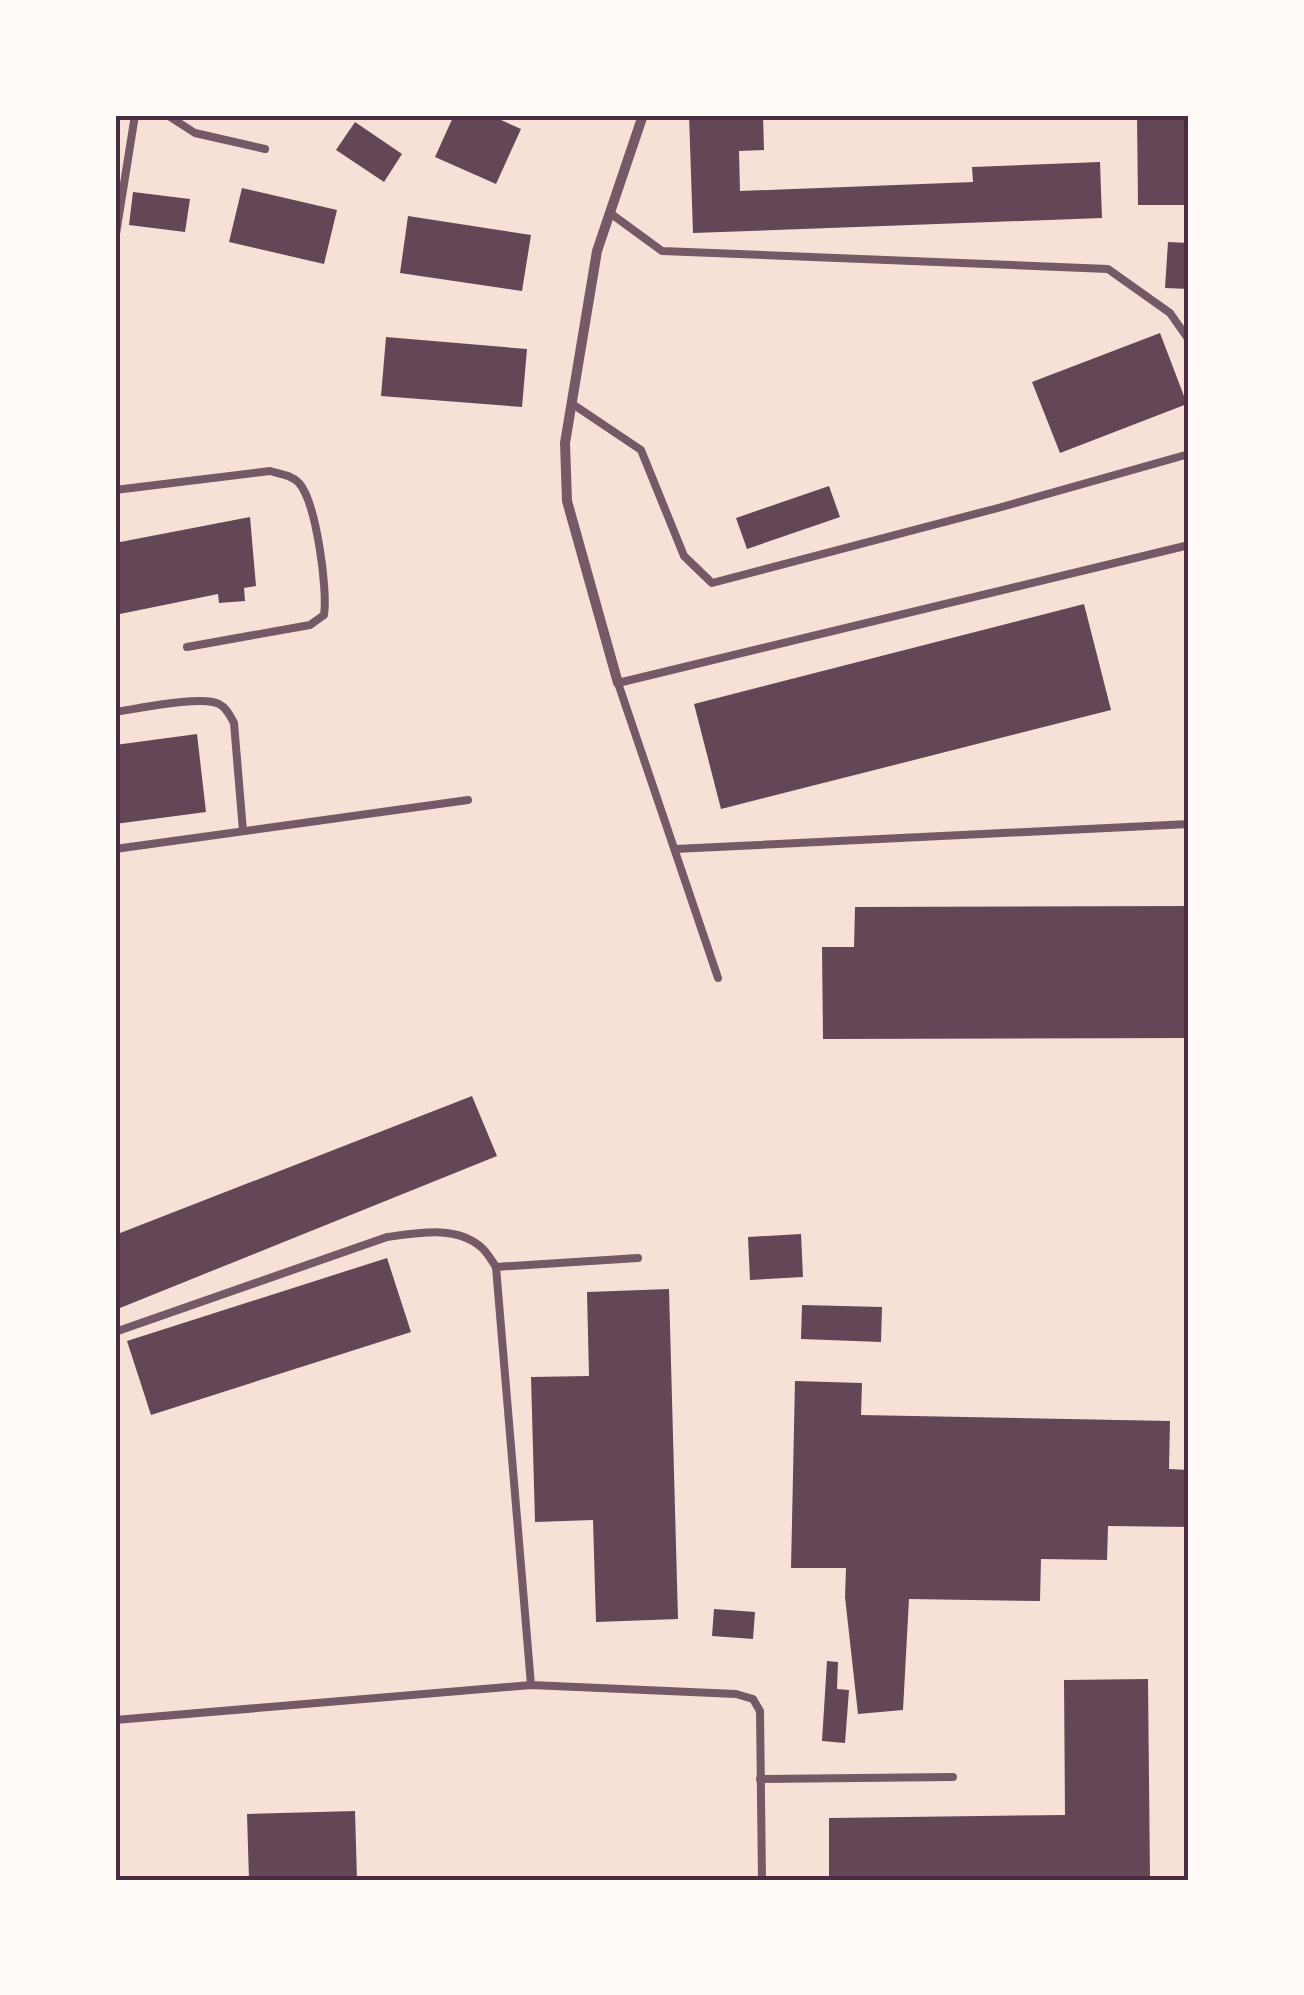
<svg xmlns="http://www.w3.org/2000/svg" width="1304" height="1995" viewBox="0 0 1304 1995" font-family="'PT Sans Narrow',sans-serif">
<rect width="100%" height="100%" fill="#f7e1d7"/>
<g fill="#644757">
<path d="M 454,115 L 490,115 L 521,129 L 496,184 L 435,157 Z"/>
<path d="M 689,115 L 763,115 L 764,150 L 739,151 L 740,191 L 973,182 L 972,167 L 1100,162 L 1102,218 L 693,233 Z"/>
<path d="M 1137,115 L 1189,115 L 1189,205 L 1138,205 Z"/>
<path d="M 355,122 L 402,154 L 384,182 L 336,150 Z"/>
<path d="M 242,188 L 337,210 L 324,264 L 229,242 Z"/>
<path d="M 133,192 L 190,199 L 185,232 L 129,225 Z"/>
<path d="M 408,216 L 531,235 L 522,291 L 400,273 Z"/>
<path d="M 1168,242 L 1189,243 L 1189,289 L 1165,288 Z"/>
<path d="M 1160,333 L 1187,404 L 1060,453 L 1032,382 Z"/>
<path d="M 386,337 L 527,349 L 522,407 L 381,396 Z"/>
<path d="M 829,486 L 840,517 L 747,549 L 736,518 Z"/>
<path d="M 250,517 L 256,586 L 244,588 L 245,601 L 219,603 L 218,594 L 115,615 L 115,543 Z"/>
<path d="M 1084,604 L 1111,710 L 721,809 L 694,704 Z"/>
<path d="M 197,734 L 206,812 L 115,824 L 115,745 Z"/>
<path d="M 1189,906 L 1189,1038 L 823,1039 L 822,947 L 854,947 L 855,907 Z"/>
<path d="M 472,1096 L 497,1156 L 115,1310 L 115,1235 Z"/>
<path d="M 801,1234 L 803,1277 L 750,1280 L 748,1237 Z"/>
<path d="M 387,1258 L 411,1332 L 151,1415 L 127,1341 Z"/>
<path d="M 669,1289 L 678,1619 L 596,1622 L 593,1520 L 535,1522 L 531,1377 L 589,1376 L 587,1292 Z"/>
<path d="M 802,1305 L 882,1307 L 881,1342 L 801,1339 Z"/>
<path d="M 795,1381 L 862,1383 L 861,1415 L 1170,1421 L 1169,1469 L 1189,1470 L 1189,1527 L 1108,1526 L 1107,1560 L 1041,1559 L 1040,1601 L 909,1599 L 903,1710 L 858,1714 L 845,1597 L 846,1568 L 791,1568 Z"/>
<path d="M 714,1609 L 755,1612 L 753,1639 L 712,1636 Z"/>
<path d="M 827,1661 L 838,1662 L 837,1689 L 849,1690 L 845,1743 L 822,1741 Z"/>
<path d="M 1148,1679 L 1150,1880 L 829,1880 L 829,1818 L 1065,1815 L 1064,1680 Z"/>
<path d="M 355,1811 L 357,1880 L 249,1880 L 247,1814 Z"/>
</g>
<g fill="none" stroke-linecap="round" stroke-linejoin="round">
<g stroke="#755966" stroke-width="8">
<path d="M 167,115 L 195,133 L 265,149"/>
<path d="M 610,213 L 662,251 L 1108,269 L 1170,313 L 1189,340"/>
<path d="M 115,240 L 135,115"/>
<path d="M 571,403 L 641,450 L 684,556 L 712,583 L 998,508 L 1189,454"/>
<path d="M 115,490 L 270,471 C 280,474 291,475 299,483 C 316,502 328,589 324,615 L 310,625 L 187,647"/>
<path d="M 115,712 C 137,709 202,695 219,704 C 227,708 230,716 234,723 L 243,831"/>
<path d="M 115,849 L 468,800"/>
<path d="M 675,849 L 1189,824"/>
<path d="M 718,978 L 618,683 L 1189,545"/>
<path d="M 496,1267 L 638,1258"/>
<path d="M 115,1332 L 387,1237 C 417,1233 456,1225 481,1247 C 487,1252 492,1261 496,1267 L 531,1685"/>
<path d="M 115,1720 L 531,1685 L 736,1694 L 753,1699 L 760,1711 L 762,1880"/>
<path d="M 760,1779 L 953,1777"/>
</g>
<path stroke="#755966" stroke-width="10" d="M 618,683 L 567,501 L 565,443 L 597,251 L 643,115"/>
</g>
<rect width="1304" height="1995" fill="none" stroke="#fffaf5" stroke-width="235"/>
<rect x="118" y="118" width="1068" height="1760" fill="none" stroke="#4a2c40" stroke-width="4"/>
</svg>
